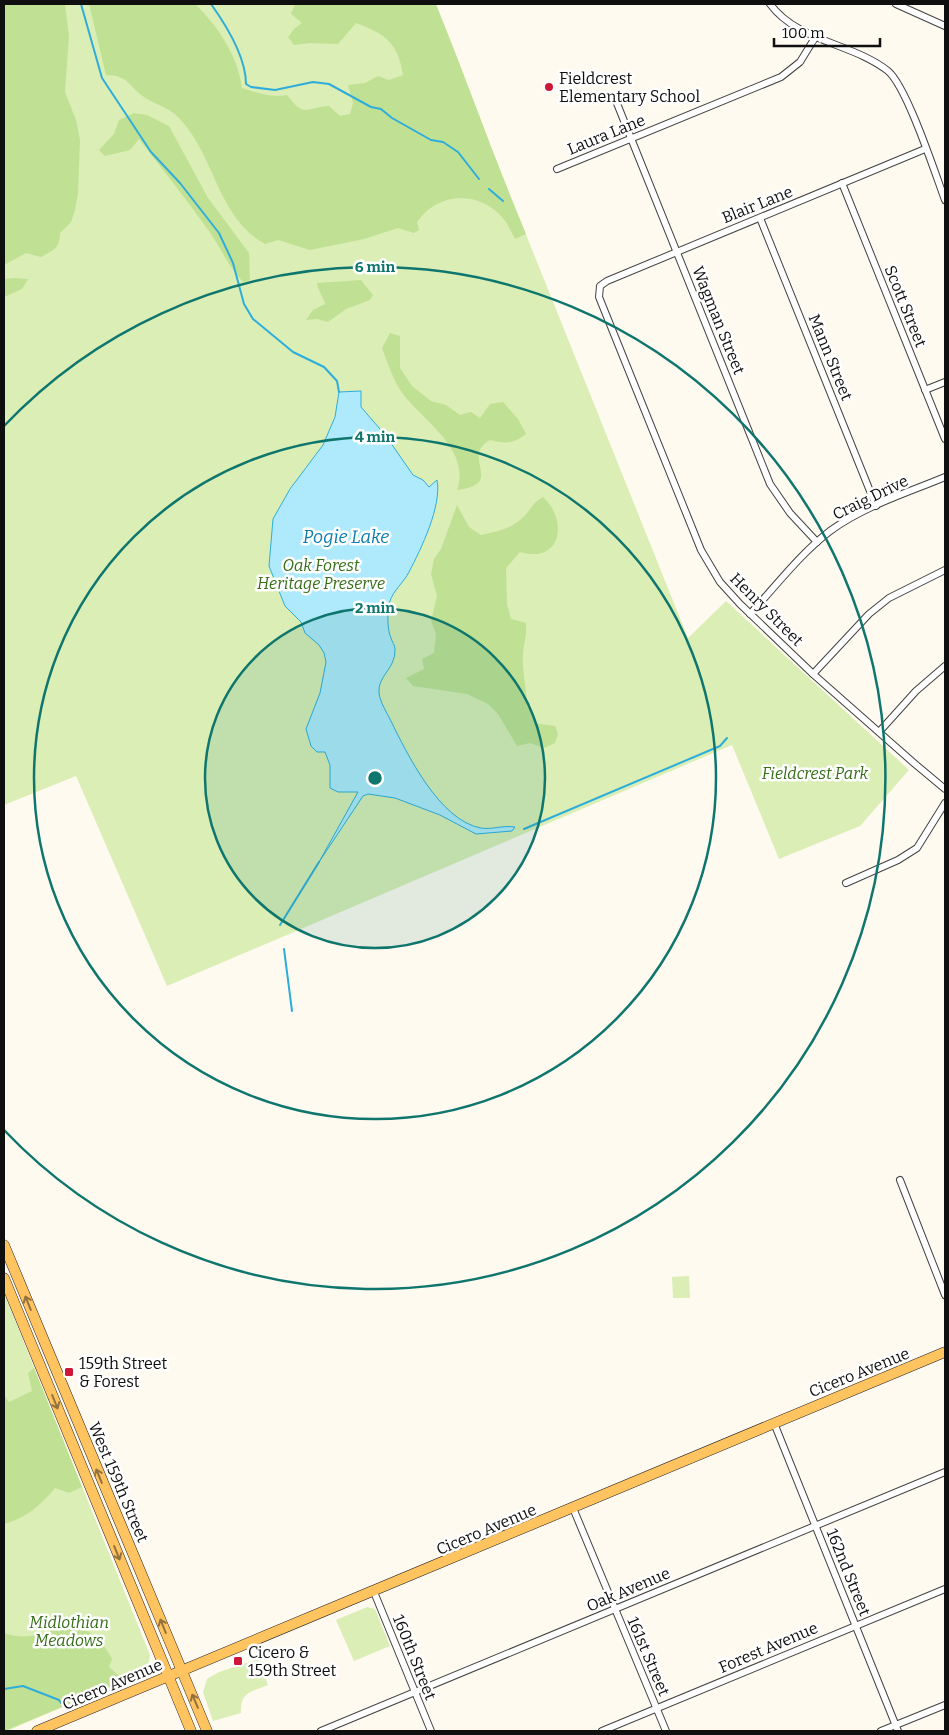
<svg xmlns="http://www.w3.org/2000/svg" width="949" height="1735" viewBox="0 0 949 1735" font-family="Bitter,serif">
<rect width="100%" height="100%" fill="#fffaf0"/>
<g fill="#daeeb5">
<path d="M 4,4 L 430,4 L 478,115 L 688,638 L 726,601 L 909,770 L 860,826 L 779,859 L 732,745 L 167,986 L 76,776 L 4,805 Z"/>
<path d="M 689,1276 L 690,1298 L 673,1298 L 672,1277 Z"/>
<path d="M 4,1293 L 150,1655 L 148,1668 L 142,1673 L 7,1731 L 4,1731 Z"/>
<path d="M 367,1607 L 375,1609 L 390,1646 L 354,1661 L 336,1620 Z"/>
<path d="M 258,1659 L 268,1685 C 251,1692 240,1692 241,1713 L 213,1721 L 203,1692 L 207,1679 L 219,1672 Z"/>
</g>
<g fill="#c0e193">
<path d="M 4,4 L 65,4 L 69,36 L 65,92 L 76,120 L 80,140 L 78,193 L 75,210 L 71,222 L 60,233 C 60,248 54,250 41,257 L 26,253 L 4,265 Z"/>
<path d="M 89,4 L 195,4 C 218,26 238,56 242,88 C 257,93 272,98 287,95 C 305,119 306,107 329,106 L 340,116 L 350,114 L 353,103 L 348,85 L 365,83 L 378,76 L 389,80 L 403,75 C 398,42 385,34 356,23 L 338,44 L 311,43 L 294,45 L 288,37 L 295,28 L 302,23 L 291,14 L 295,4 L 436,4 C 467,80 494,158 526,234 L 515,239 C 512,233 509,227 506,222 C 483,190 439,190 417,222 L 419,230 L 414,233 L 398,228 L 364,239 L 310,250 L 278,240 L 265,244 C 216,217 215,153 177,116 C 168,107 154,104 144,97 C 127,85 130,76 106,75 Z"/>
<path d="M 134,113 L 147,115 L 169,126 L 208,198 L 249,253 L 250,280 L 243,282 C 229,267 221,249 209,231 C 187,200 163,170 139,139 L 130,150 L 105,156 L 99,150 L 114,134 L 119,120 Z"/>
<path d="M 14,278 L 28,279 L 22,289 L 4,297 L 4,279 Z"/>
<path d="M 361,280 L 373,295 L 370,300 L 346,309 L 328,322 L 317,319 L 306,320 L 313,310 L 325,304 C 323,296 318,291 317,283 Z"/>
<path d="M 390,333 L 400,336 L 400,368 L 412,386 L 431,401 L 446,405 L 460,415 L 471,412 L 480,418 L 490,404 L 503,402 L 518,419 L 526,434 C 513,444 506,444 490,440 C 459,457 507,484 457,490 C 471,449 424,422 403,394 C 393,380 388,364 382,348 Z"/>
<path d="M 543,497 C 569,521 561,564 520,552 L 506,568 L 507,604 L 511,619 L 526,623 C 527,636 524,642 523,654 C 522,667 525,681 526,693 C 527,705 534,709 534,723 L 555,726 L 558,734 L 555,743 L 544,748 L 530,743 L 517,746 L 498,714 L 488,704 L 467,694 L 413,686 L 406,678 L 424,669 L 422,659 L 434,653 L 436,634 L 431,621 L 437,596 L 431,574 L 434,559 L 441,549 L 457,505 L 469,527 L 481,535 C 499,531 515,528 527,513 C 533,506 534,502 543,497 Z"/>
<path d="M 34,1368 L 82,1487 L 69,1493 L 55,1488 C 41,1505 26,1518 4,1524 L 4,1395 L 9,1402 L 32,1391 L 28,1373 Z"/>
<path d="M 66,1625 C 91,1629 100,1637 112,1659 L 109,1667 L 125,1681 L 4,1731 L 4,1633 C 25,1641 45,1634 66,1625 Z"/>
</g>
<path fill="#afeafc" stroke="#2eaddb" d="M 361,391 L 361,407 L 386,436 L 413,475 L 423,480 L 429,487 L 437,480 C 442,506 421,549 409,572 C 404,582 393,591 390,601 C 387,611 387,629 391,638 C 392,642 395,645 395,649 C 396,669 377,676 379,693 C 380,702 387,713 391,721 C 407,754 440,821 481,828 C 491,830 503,825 515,827 L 512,831 L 476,834 L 440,815 L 395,798 L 368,794 L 363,796 L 319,862 L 358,792 L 338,792 L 330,788 L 330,765 L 325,752 L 317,752 L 311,746 L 306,729 L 320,693 L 326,662 L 324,653 L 319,645 L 305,633 L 301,622 L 285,606 L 269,566 L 273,519 L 290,489 L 323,445 L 335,417 L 339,392 Z"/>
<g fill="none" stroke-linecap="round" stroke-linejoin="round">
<g stroke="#2eaddb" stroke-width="2">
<path d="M 81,4 L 102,78 L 151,152 L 180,183 L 219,233 L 233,263 L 244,304 L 253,319 L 293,352 L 324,367 L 337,381 L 339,392"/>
<path d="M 211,4 C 226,25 246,57 246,84 L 251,87 L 275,90 L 313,82 L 329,84 L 371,107 L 381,109 L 392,118 L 431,140 L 443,142 L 458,152 L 479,179"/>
<path d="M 489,189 L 503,201"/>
<path d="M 524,829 L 720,746 L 727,738"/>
<path d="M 280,925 L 319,862"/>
<path d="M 284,949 L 292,1011"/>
<path d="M 4,1689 L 23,1686 L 59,1700 L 61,1703"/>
</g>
<defs>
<g id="minor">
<path d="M 770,4 C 798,42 853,43 888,71 C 907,87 935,173 945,200"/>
<path d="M 896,4 L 945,26"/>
<path d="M 614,96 L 770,484 L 790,513 L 817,542"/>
<path d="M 925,149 L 607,281 L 600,286 L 599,297 L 701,550 L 720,582 L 740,604 L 813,674 L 915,764 L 945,789"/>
<path d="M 557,169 L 781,77 L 800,62 L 816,36"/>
<path d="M 842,183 L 945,439"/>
<path d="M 760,218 L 876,506"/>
<path d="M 925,390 L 945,382"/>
<path d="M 750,614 C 776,586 800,554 830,531 C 864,506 907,493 945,477"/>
<path d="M 813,674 L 869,614 L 889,598 L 945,570"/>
<path d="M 879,732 L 916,691 L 945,666"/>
<path d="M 846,883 L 898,860 L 917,848 L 945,803"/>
<path d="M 900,1180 L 945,1295"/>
<path d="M 774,1423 L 898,1731"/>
<path d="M 573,1508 L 666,1731"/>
<path d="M 374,1592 L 431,1731"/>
<path d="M 321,1731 L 945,1472"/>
<path d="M 602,1731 L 945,1589"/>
<path d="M 881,1731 L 945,1705"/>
</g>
<g id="primary">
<path d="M 4,1245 L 207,1731"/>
<path d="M 4,1278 L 191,1731"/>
<path d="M 37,1731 L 945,1352"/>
</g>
</defs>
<use href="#minor" stroke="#424242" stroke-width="8"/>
<use href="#primary" stroke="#202020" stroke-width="11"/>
<use href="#minor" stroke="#fff" stroke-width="6"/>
<use href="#primary" stroke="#ffc360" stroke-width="10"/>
</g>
<defs><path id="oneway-shaft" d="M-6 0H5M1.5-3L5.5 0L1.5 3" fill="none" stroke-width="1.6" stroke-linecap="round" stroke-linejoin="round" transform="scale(1.25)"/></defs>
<g stroke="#93723c">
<use href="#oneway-shaft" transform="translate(28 1303) rotate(-112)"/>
<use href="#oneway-shaft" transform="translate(55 1402) rotate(68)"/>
<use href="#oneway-shaft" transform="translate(99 1476) rotate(-112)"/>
<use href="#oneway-shaft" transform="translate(117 1553) rotate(68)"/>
<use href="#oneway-shaft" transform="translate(163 1626) rotate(-112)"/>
<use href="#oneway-shaft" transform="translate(195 1701) rotate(-113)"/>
</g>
<circle cx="375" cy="778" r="170" fill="#0f766e" fill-opacity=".12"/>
<g fill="none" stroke="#0f766e" stroke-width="2.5">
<circle cx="375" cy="778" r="170"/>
<circle cx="375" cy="778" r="341"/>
<path d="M4 426A511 511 0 1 1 4 1130"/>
</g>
<g fill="#ce1738" stroke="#fff" stroke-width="2">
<circle cx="549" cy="87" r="5"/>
<rect x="64" y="1367" width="10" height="10" rx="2.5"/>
<rect x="233" y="1656" width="10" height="10" rx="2.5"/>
</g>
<g text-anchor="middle" stroke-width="5" stroke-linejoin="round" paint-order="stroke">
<g font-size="16" fill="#0f0f0f" stroke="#fff" text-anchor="start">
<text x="559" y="84">Fieldcrest<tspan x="559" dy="18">Elementary School</tspan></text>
<text x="79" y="1369">159th Street<tspan x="79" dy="18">&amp; Forest</tspan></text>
<text x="248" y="1658">Cicero &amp;<tspan x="248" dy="18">159th Street</tspan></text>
</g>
<g font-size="16" fill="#0f0f0f" stroke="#fff">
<text transform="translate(606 134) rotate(-22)" y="6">Laura Lane</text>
<text transform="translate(757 204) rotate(-22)" y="6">Blair Lane</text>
<text transform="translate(906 306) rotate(68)" y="6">Scott Street</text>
<text transform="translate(719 320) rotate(68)" y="6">Wagman Street</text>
<text transform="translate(831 357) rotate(68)" y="6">Mann Street</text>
<text transform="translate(870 497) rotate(-26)" y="6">Craig Drive</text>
<text transform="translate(767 609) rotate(45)" y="6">Henry Street</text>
<text transform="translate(859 1372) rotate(-22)" y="6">Cicero Avenue</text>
<text transform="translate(119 1482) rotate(67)" y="6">West 159th Street</text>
<text transform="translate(486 1529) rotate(-23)" y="6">Cicero Avenue</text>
<text transform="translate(849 1572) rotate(68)" y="6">162nd Street</text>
<text transform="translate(628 1589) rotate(-23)" y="6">Oak Avenue</text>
<text transform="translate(768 1647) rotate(-23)" y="6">Forest Avenue</text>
<text transform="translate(649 1656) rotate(67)" y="6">161st Street</text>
<text transform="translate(415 1657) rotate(68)" y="6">160th Street</text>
<text transform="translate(112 1684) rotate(-23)" y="6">Cicero Avenue</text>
</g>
<g font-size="16" font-style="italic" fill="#356e17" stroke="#fff">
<text x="321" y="571">Oak Forest<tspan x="321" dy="18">Heritage Preserve</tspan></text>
<text x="815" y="779">Fieldcrest Park</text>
<text x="69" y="1628">Midlothian<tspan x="69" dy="18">Meadows</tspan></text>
</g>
<g font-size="18" font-style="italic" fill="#0a7cae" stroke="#fff">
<text x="346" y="543">Pogie Lake</text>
</g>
</g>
<circle cx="375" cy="778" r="8" fill="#0f766e" stroke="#fff" stroke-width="2.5"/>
<g font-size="15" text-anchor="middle" font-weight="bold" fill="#0f766e" stroke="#fff" stroke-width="5" stroke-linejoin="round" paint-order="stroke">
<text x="375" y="272">6 min</text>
<text x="375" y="442">4 min</text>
<text x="375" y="613">2 min</text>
</g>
<rect width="949" height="1735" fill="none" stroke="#0f0f0f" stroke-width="10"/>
<path d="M774 38v8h106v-8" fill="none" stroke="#0f0f0f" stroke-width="2.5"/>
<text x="782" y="38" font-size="15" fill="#0f0f0f" stroke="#ffffff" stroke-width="4" paint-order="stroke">100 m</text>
</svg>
